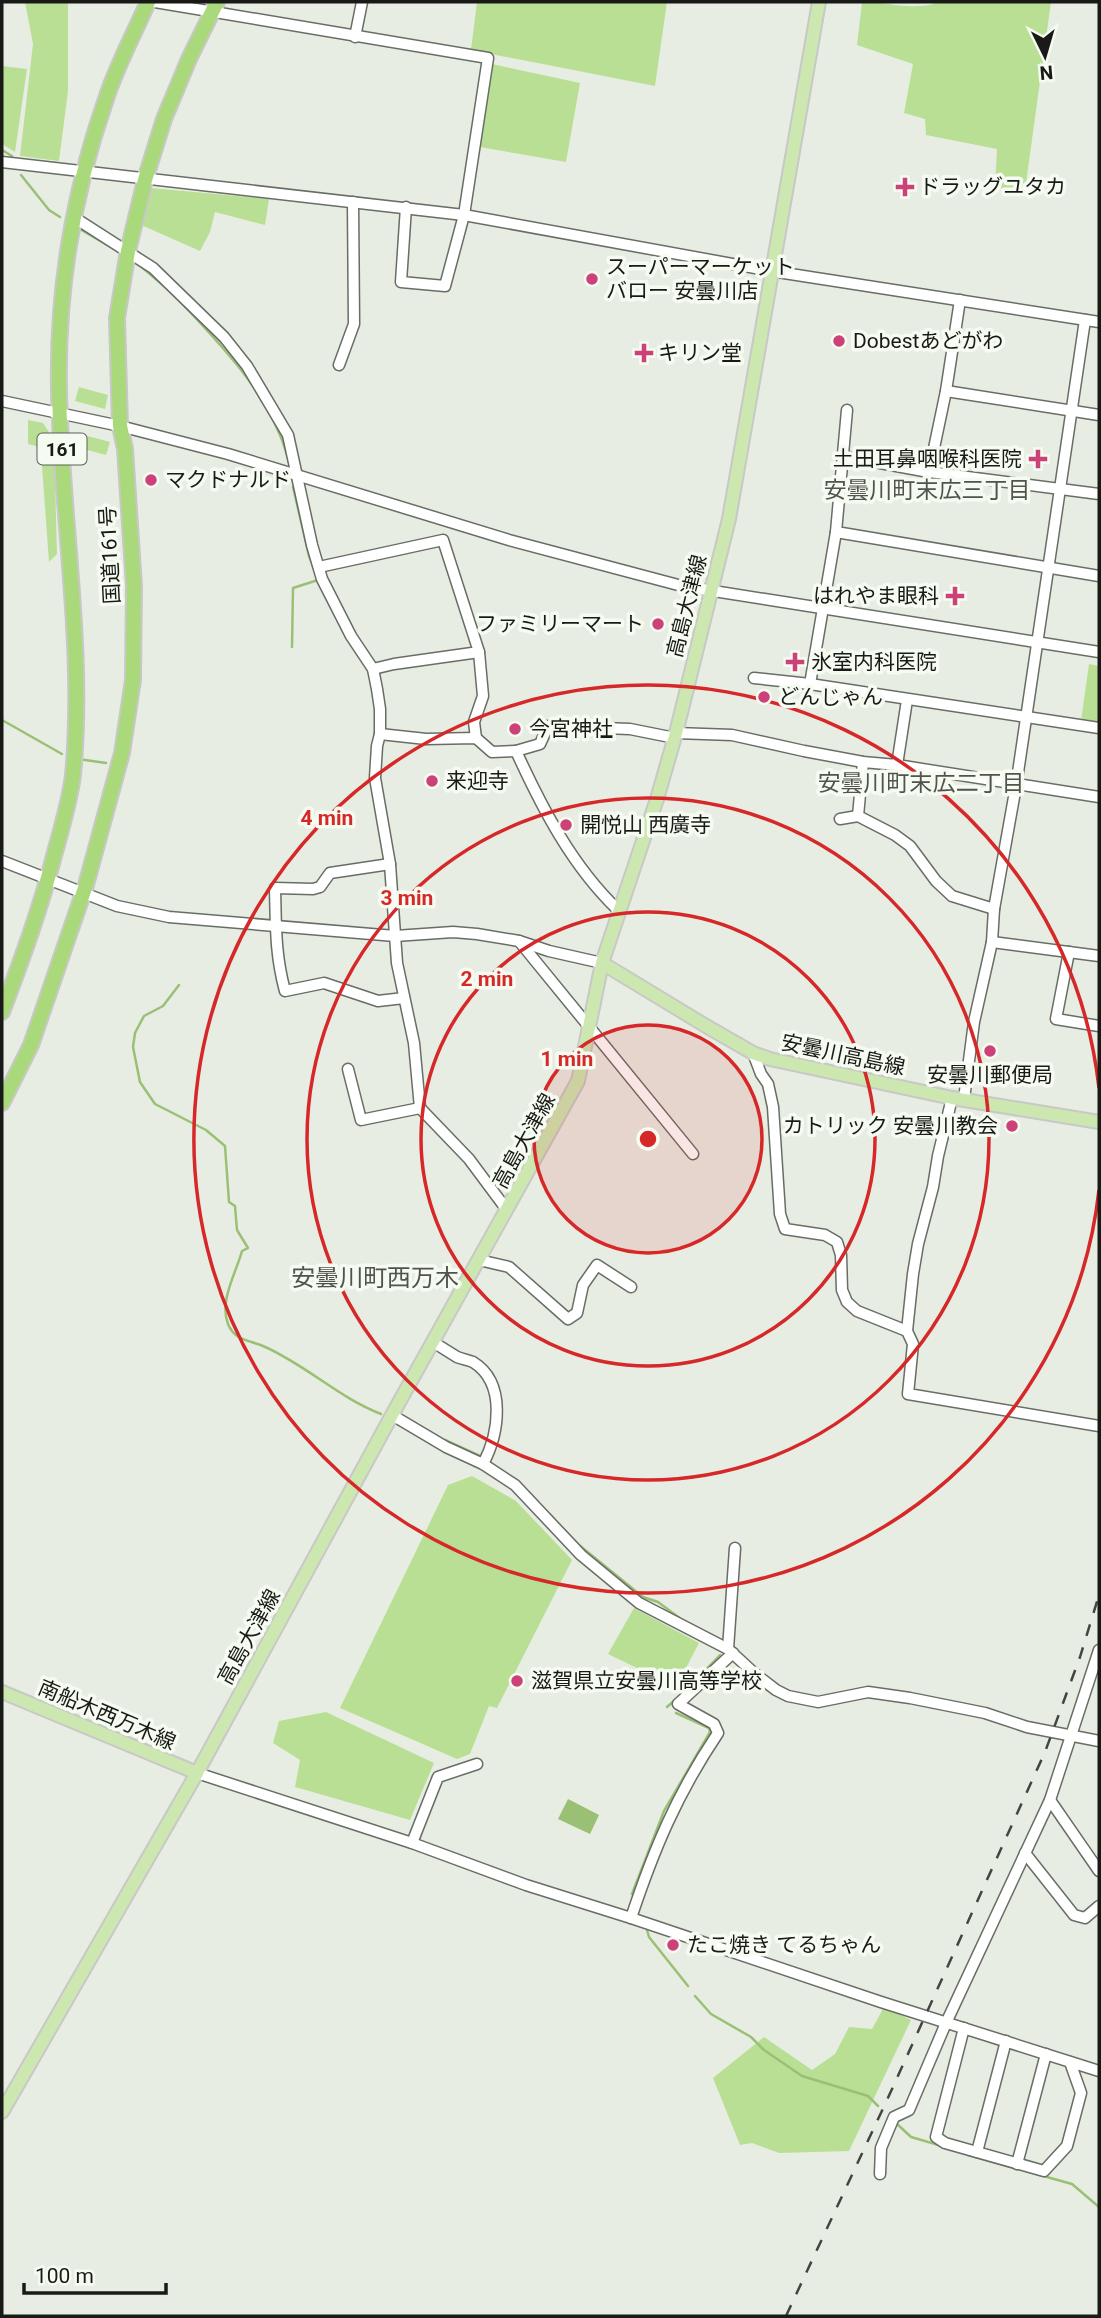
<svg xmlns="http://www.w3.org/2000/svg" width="1101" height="2318" viewBox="0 0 1101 2318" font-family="Roboto,'Noto Sans JP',sans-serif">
<rect width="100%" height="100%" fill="#e8ede4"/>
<g fill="#b9df94">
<path d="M 25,2 L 68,2 L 68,91 L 59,161 L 20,156 L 33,44 Z"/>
<path d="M 477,2 L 667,2 L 655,86 L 471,50 Z"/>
<path d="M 862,2 C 889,2 906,10 934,4 L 935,2 L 1051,2 L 1025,190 L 995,187 L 997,149 L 926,135 L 925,119 L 904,113 L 913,64 L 857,45 Z"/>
<path d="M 492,64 L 580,83 L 566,162 L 480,147 Z"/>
<path d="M 2,66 L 27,69 L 15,152 L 2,144 Z"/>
<path d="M 151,188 L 269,199 L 265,225 L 215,212 L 210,232 L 200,251 L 141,225 Z"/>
<path d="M 79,387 L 108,395 L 105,409 L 75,401 Z"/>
<path d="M 28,420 L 43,423 L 54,440 L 57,554 L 49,562 L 41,452 L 36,446 L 28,444 Z"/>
<path d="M 80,434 L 110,442 L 106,455 L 76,447 Z"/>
<path d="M 1089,664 L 1099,666 L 1099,724 L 1081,721 Z"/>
<path d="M 472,1476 L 516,1501 L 572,1560 L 497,1708 L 489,1706 L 470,1754 L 457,1759 L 340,1708 L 448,1485 Z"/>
<path d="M 634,1608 L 699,1643 L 676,1687 L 608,1654 Z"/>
<path d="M 326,1712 L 434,1763 L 410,1820 L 295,1787 L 300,1760 L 273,1743 L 279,1721 Z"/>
<path d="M 884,2007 L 911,2020 L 849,2151 L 779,2153 L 752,2143 L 740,2145 L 713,2078 L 764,2037 L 812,2070 L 835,2054 L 849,2027 L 872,2029 Z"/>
</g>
<path fill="#99c074" d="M 568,1799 L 599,1815 L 590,1834 L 558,1819 Z"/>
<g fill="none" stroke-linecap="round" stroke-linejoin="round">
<g stroke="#99c074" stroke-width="2.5">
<path d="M 2,150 L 12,156"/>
<path d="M 21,175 L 49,210 L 60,217"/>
<path d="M 78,228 L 114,249"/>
<path d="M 138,264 L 170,291"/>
<path d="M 175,296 C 220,344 270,393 288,458"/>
<path d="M 292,647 L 293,588 L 318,580 L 309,556 L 293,487"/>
<path d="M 2,720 L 62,754"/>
<path d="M 78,759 L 106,763"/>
<path d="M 179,985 L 163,1006 L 144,1016 L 135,1033 L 133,1047 L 140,1082 L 155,1104 L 206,1130 L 225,1146 L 229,1202 L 235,1206 L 237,1230 L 248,1248 L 242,1251 C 236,1273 219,1301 228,1324 C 235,1341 249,1340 263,1346 C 305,1364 339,1398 381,1414"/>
<path d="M 445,1440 L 480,1456"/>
<path d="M 524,1488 L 579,1545 L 643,1597 L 658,1602 L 681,1619"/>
<path d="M 690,1686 L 720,1655"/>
<path d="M 667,1707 L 675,1700"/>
<path d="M 632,1894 L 664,1811 L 710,1732 L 709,1728 L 676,1713"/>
<path d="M 647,1930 L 649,1937 L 688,1986"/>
<path d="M 695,1996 L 711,2014 L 751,2037 L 764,2050 L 802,2076 L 868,2096 L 878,2106"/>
<path d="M 896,2123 L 911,2137 L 942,2146"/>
<path d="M 968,2155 L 1072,2184 L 1099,2207"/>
</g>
<defs>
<g id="minor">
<path d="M 155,2 L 488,58 L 464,215 L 445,286 L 401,282 L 406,207"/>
<path d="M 355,37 L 362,2"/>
<path d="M 2,162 L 464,215 L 771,271 L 1099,322"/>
<path d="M 75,218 L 153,268 L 224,337 L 247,366 L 288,435 L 312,545 L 322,579 L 351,636 L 373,669 L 377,689 L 380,709 L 380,734 L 377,746 L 375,778 L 390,864 L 397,963 L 414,1043 L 420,1108 L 469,1159 L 507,1210"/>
<path d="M 339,365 L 354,324 L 353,202"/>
<path d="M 946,391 L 1099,415"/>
<path d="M 2,401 L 120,426 L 228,454 L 509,540 L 682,586 L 1099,652"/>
<path d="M 842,456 L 929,472 L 1099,494"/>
<path d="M 929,472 L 946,391 L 960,300"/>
<path d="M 836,532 L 1099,576"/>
<path d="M 319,567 L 443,540 L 479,652 L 394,664 L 373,669"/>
<path d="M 754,678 L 810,684 L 1099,728"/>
<path d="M 810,684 L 836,532 L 847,410"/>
<path d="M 676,733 L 732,735 L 804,751 L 863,762 L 897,765 L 1099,797"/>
<path d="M 380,734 L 426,739 L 476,738 L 492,752 L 516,751 C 542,808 572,866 618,910"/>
<path d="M 476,738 L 474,722 L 483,696 L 479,652"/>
<path d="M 516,751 L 540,744 L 548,726 L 630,729 L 675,738"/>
<path d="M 863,762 L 858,816 L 895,835 L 910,846 L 936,881 L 952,896 L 994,909"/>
<path d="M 897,765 L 907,700"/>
<path d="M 840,819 L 858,816"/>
<path d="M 2,861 L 117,906 L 169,917 L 395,936 L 453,932 L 477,934 L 519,941 L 549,951 L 602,963"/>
<path d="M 390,864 L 330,873 L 320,887 L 313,889 L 275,888 C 276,926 275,954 285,991 L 324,983 L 378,1001 L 404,998"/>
<path d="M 519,941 L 693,1154"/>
<path d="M 992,942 L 1099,956"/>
<path d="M 1069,952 L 1056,1019 L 1099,1026"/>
<path d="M 753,1053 L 761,1074 L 768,1084 L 773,1107 L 780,1214 L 785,1229 L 825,1235 L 837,1242 L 841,1255 L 842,1290 L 847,1302 L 857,1311 L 907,1331"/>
<path d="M 348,1069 L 361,1120 L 420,1108"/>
<path d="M 952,1098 L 938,1156 L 933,1187 L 918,1244 L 913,1274 L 907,1331 L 913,1344 L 908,1394 L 1099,1426"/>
<path d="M 964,1099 L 974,1022 L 992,942 L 994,909 L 1016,786 L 1085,320"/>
<path d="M 479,1260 L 509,1267 L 568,1319 L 577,1313 L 583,1285 L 597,1265 L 631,1287"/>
<path d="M 433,1342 C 441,1347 449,1352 457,1357 C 462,1359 468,1360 473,1362 C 507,1383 499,1434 483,1464"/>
<path d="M 392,1415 L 446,1447 L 483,1464 L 515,1485 L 581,1555 L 639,1603 L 728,1649 L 754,1673 L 776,1690 L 788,1696 L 818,1702 L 868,1692 L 910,1698 L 985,1713 L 1027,1727 L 1099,1741"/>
<path d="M 728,1649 L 735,1548"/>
<path d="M 197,1773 L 412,1843 L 526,1885 L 631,1918 L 881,2002 L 1099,2071"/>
<path d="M 1050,1800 L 1099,1871"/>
<path d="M 412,1843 L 438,1777 L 477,1764"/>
<path d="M 1025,1853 L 1074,1915 L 1085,1918 L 1099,1906"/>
<path d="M 631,1918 C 654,1849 677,1794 718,1733 L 714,1724 L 678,1704 L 733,1653"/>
<path d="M 964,2028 L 936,2137 L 945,2143 L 1044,2171 L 1067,2146 L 1081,2093 L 1070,2062"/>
<path d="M 977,2152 L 1006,2041"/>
<path d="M 1017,2164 L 1046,2054"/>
<path d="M 880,2174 L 881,2148 L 894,2117 L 909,2110 L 946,2023 L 1050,1800 L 1099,1650"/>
</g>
<g id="major">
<path d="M 602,963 L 706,1026 L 753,1053 L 770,1059 L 952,1098 L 1099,1122"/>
<path d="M 2,1692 L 197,1773"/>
<path d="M 2,2112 L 197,1773 L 392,1415 L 578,1081 L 602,963 L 657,799 L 676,733 L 729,519 L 819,2"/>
</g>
<g id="highway">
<path d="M 2,1012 C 22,959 41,907 55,852 C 62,827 70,800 73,775 C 85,646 61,517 59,389 C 57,291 74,191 106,99 C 117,65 134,34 148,2"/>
<path d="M 2,1103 L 31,1045 L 86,885 L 122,753 L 133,680 L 134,586 L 125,449 L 120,426 L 117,318 L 128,251 L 145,180 L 164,119 L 189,59 L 217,2"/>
</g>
</defs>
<use href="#minor" stroke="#686d65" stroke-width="13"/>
<use href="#major" stroke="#c8c8c7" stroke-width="16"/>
<use href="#highway" stroke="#c8c8c7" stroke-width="18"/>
<use href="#minor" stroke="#fff" stroke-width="10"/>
<use href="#major" stroke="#cce8b0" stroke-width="12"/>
<use href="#highway" stroke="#aad97b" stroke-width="14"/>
<path stroke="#444541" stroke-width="2.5" stroke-dasharray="12 12" stroke-linecap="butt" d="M 786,2316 L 887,2100 L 1045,1752 L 1080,1657 L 1099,1595"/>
</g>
<circle cx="648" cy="1139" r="114" fill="#d62828" fill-opacity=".12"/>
<g fill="none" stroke="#d62828" stroke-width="3.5">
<circle cx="648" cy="1139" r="114"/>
<circle cx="648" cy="1139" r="227"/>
<circle cx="648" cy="1139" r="341"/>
<path d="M1099 1190A454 454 0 1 1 1099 1088"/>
</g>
<g fill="#cc4278" stroke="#f6fbf1" stroke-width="2.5">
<path d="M901.5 176.5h7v7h7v7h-7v7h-7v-7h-7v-7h7z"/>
<circle cx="592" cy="279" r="7"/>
<circle cx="839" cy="341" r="7"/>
<path d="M640.5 342.5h7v7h7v7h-7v7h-7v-7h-7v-7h7z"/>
<path d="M1034.5 448.5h7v7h7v7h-7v7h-7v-7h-7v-7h7z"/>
<circle cx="151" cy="480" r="7"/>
<path d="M951.5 585.5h7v7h7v7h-7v7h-7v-7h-7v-7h7z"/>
<circle cx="658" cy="624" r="7"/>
<path d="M791.5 651.5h7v7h7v7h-7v7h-7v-7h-7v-7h7z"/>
<circle cx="764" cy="697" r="7"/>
<circle cx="515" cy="729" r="7"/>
<circle cx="432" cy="781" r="7"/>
<circle cx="566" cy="825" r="7"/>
<circle cx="990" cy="1051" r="7"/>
<circle cx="1012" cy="1126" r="7"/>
<circle cx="517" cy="1681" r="7"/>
<circle cx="673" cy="1945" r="7"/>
</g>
<g text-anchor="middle" stroke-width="7" stroke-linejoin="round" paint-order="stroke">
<rect fill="#f6fbf1" stroke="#5b5e58" stroke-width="2" x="37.5" y="433.5" width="49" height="31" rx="5"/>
<g font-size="19" font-weight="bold" fill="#191a17">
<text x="62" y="456">161</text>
</g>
<g font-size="21" fill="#191a17" stroke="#f6fbf1" text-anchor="start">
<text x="919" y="194">ドラッグユタカ</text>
<text x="606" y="274">スーパーマーケット<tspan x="606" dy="24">バロー 安曇川店</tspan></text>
<text x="853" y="348">Dobestあどがわ</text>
<text x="658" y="360">キリン堂</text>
<text x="1022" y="466" text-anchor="end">土田耳鼻咽喉科医院</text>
<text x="165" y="487">マクドナルド</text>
<text x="939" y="603" text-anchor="end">はれやま眼科</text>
<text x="644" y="631" text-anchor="end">ファミリーマート</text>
<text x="811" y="669">氷室内科医院</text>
<text x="778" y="704">どんじゃん</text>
<text x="529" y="736">今宮神社</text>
<text x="446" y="788">来迎寺</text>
<text x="580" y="832">開悦山 西廣寺</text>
<text x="990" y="1082" text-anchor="middle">安曇川郵便局</text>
<text x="998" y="1133" text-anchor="end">カトリック 安曇川教会</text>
<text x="531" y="1688">滋賀県立安曇川高等学校</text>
<text x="687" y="1952">たこ焼き てるちゃん</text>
</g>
<g font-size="21" fill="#191a17" stroke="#f6fbf1">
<text transform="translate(110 555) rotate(-93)" y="7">国道161号</text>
<text transform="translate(687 606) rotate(-76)" y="7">高島大津線</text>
<text transform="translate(843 1055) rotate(12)" y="7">安曇川高島線</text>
<text transform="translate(524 1141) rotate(-61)" y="7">高島大津線</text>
<text transform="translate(249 1637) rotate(-61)" y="7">高島大津線</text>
<text transform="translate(107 1715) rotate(23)" y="7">南船木西万木線</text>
</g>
<g font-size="23" fill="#50544c" stroke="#f6fbf1">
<text x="927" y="498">安曇川町末広三丁目</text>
<text x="921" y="791">安曇川町末広二丁目</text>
</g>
<g font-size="24" fill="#50544c" stroke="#f6fbf1">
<text x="375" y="1286">安曇川町西万木</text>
</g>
</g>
<circle cx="648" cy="1139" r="10" fill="#d62828" stroke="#f6fbf1" stroke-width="3.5"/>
<g font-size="21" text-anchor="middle" font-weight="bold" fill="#d62828" stroke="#f6fbf1" stroke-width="7" stroke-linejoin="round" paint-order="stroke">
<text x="327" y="825">4 min</text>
<text x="407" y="905">3 min</text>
<text x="487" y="986">2 min</text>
<text x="567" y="1066">1 min</text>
</g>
<rect width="1101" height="2318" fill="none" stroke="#191a17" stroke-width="7"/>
<g transform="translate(1045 56) rotate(175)" stroke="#f6fbf1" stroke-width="5" paint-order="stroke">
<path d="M0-5L12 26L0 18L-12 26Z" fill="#191a17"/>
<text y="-10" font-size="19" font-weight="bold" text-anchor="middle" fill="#191a17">N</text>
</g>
<path d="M24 2283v10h142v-10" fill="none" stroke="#191a17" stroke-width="3.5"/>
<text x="35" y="2283" font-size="21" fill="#191a17" stroke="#f6fbf1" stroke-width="5" paint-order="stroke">100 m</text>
</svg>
